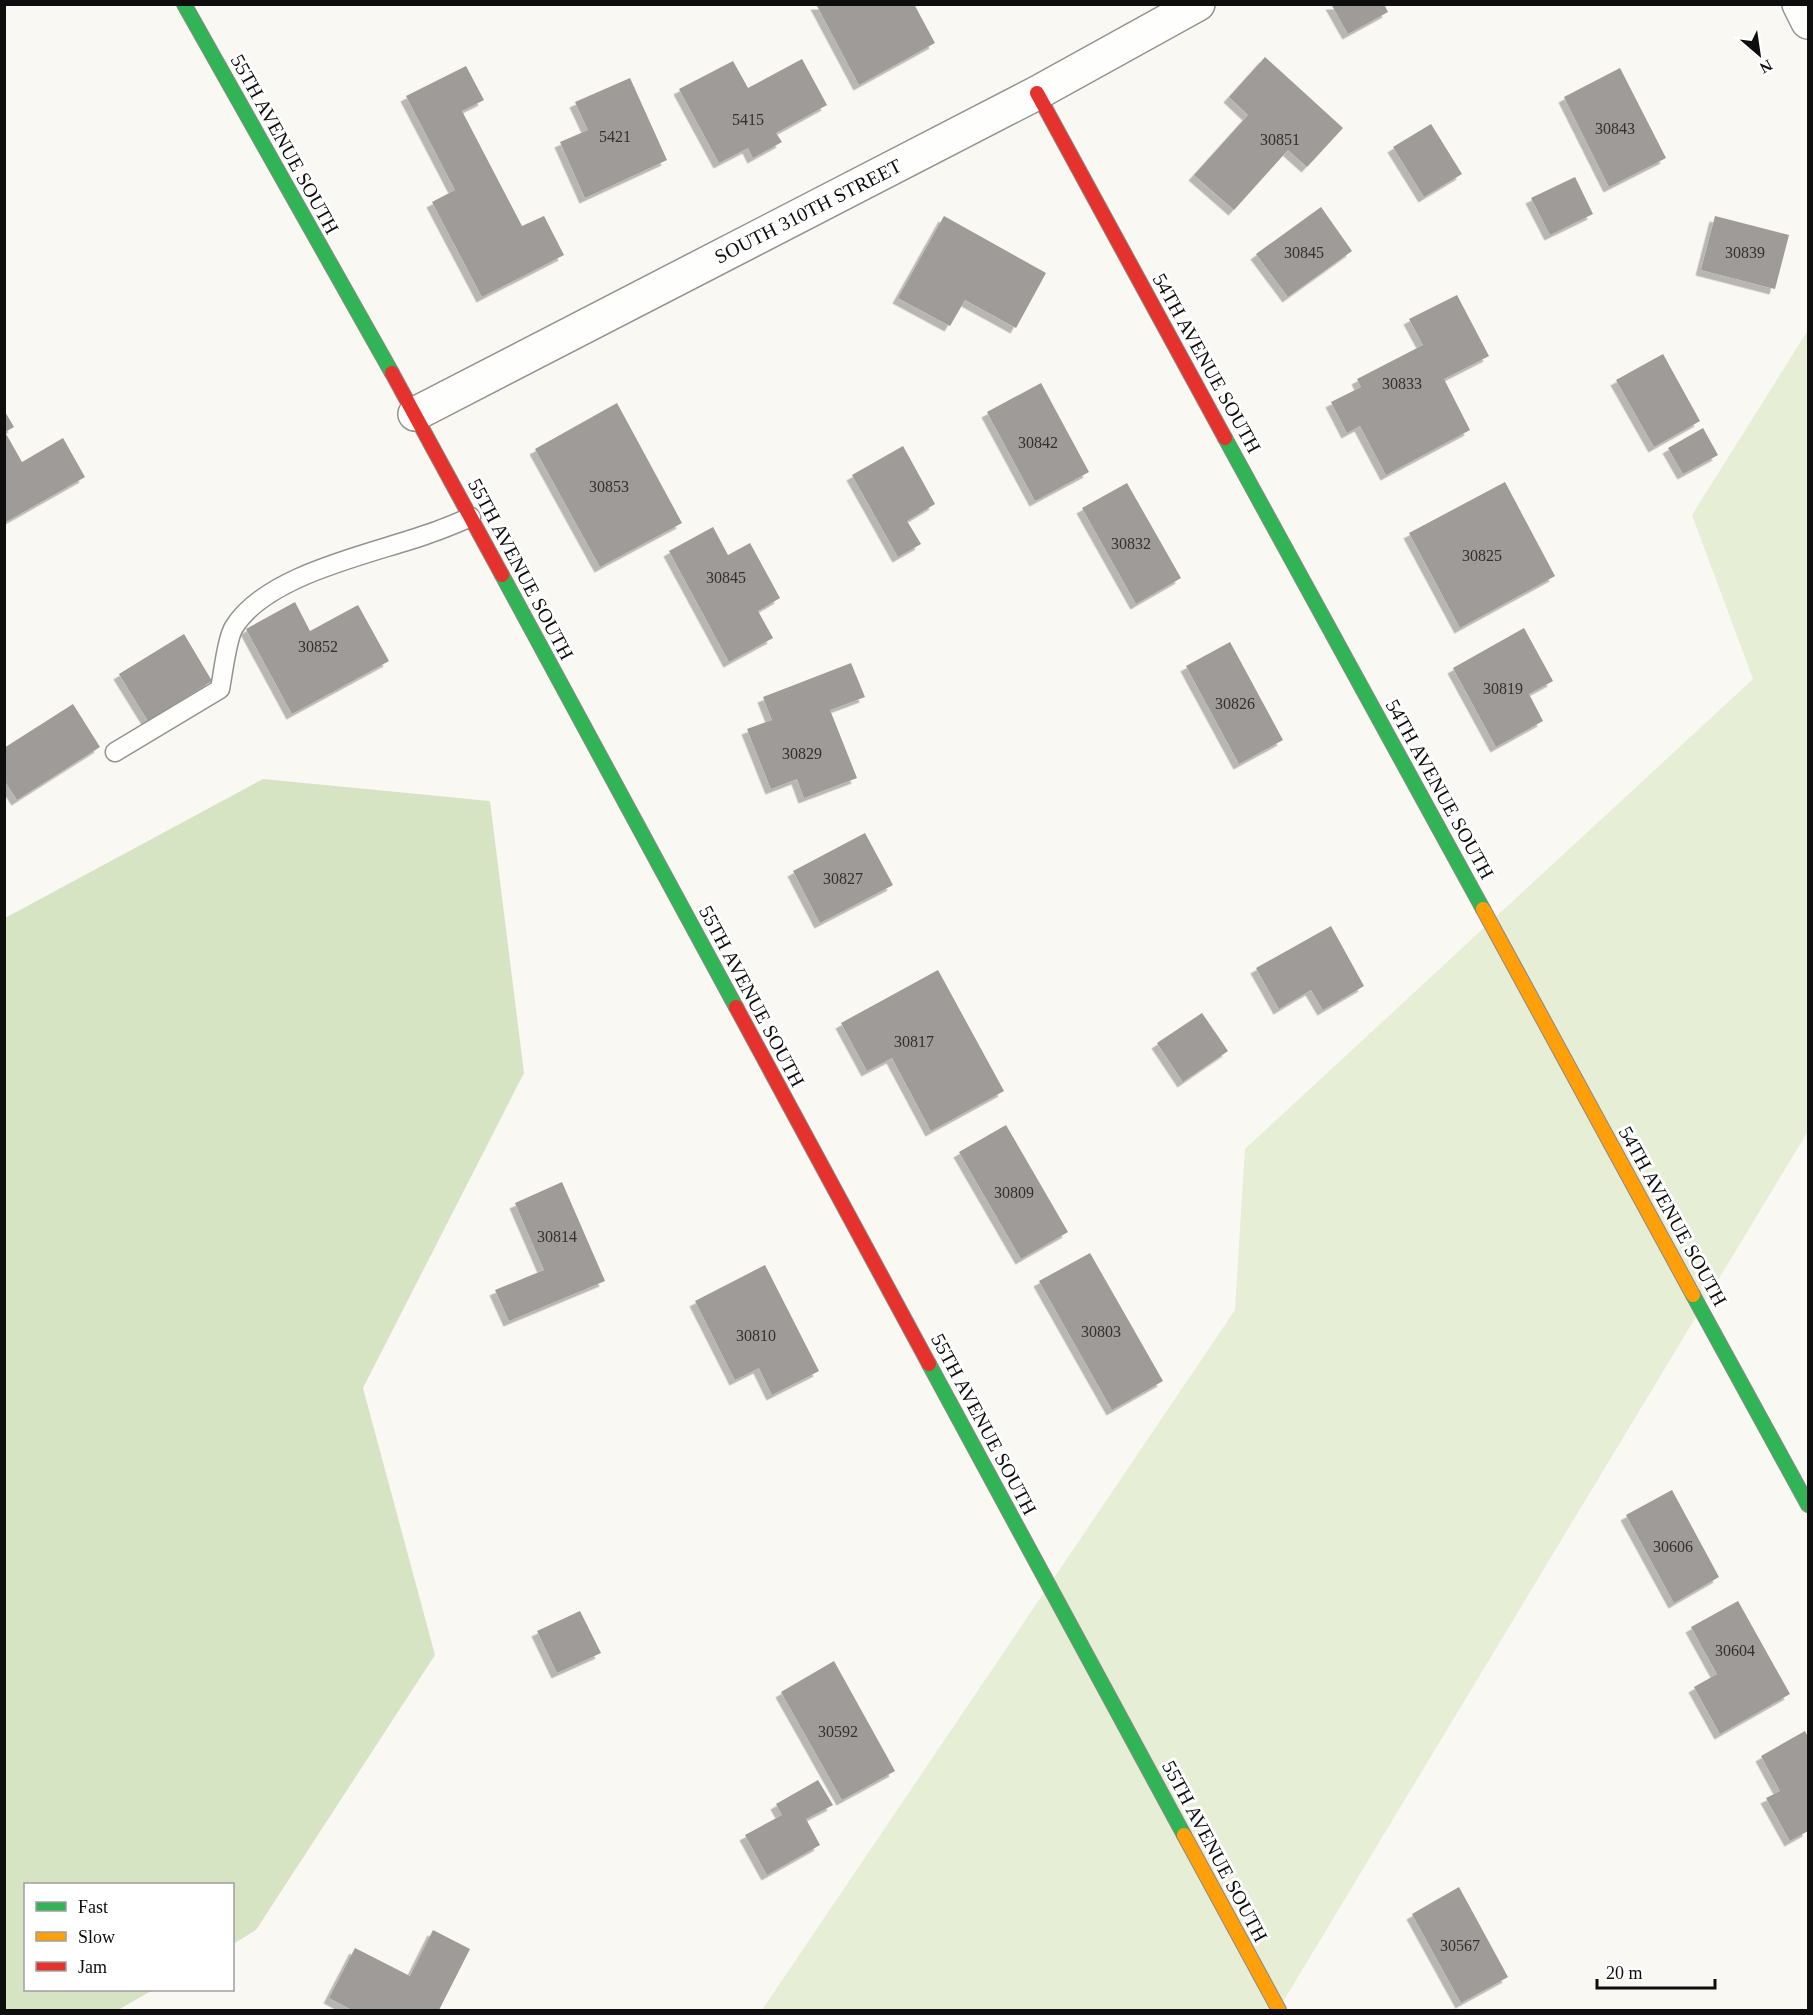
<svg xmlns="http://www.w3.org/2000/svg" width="1813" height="2015" viewBox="0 0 1813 2015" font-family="Georgia,serif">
<defs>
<filter id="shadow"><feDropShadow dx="-5.5" dy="5.5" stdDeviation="0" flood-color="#0004"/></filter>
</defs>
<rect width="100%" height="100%" fill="#faf8f3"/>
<path fill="#e6eed5" d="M 1808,330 L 1808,1131 L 1278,2010 L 762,2010 L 1235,1310 L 1245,1149 L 1753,679 L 1692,515 Z"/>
<path fill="#d7e4c4" d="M 263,779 L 490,801 L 524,1073 L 363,1388 L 435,1655 L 256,1930 L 233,1944 L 232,1884 L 26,1884 L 26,1990 L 153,1990 L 118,2010 L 5,2010 L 5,918 Z"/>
<g fill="#9e9b98" filter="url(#shadow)">
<path d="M 816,4 L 914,4 L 935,43 L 859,85 Z"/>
<path d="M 1331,4 L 1384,4 L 1388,12 L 1348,34 Z"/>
<path d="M 1265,57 L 1343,128 L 1307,167 L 1288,150 L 1234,210 L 1194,175 L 1248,115 L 1229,97 Z"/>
<path d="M 802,59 L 827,105 L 776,133 L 782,142 L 753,158 L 748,148 L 719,163 L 679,89 L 733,61 L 748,88 Z"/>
<path d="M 466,66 L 484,100 L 462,111 L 522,226 L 544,216 L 564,255 L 482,297 L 432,202 L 455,190 L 406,96 Z"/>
<path d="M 1620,68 L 1666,158 L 1609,187 L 1564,97 Z"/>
<path d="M 630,78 L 667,160 L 585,198 L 560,142 L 588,130 L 575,102 Z"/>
<path d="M 1431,124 L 1462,174 L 1424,197 L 1393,147 Z"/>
<path d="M 1575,177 L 1593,214 L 1550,235 L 1531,198 Z"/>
<path d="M 1321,207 L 1352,251 L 1288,297 L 1256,254 Z"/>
<path d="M 944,216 L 1046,273 L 1016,328 L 965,300 L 950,326 L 898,298 Z"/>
<path d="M 1715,216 L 1789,235 L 1775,289 L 1701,270 Z"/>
<path d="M 1457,295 L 1489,356 L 1444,379 L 1470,430 L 1386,475 L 1360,426 L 1347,433 L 1331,402 L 1361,387 L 1357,379 L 1423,345 L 1409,319 Z"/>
<path d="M 1663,354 L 1700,421 L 1654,447 L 1616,380 Z"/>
<path d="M 1041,383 L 1089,472 L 1035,501 L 987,412 Z"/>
<path d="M 617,403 L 682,523 L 600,567 L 535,449 Z"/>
<path d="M 4,410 L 14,427 L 5,432 L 22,462 L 63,438 L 85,477 L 4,523 Z"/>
<path d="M 1703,428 L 1718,455 L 1683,474 L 1668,448 Z"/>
<path d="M 903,446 L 935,504 L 907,521 L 921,544 L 898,557 L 852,475 Z"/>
<path d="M 1505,482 L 1555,576 L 1460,628 L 1409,533 Z"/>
<path d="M 1127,483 L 1181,578 L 1136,604 L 1082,508 Z"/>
<path d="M 713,527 L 728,555 L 750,543 L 780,598 L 758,611 L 773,638 L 729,662 L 669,551 Z"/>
<path d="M 295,602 L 310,631 L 358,605 L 389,661 L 292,714 L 246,629 Z"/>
<path d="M 1524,628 L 1553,681 L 1529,694 L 1543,721 L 1496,747 L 1453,668 Z"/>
<path d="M 184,634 L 212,681 L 148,721 L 119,674 Z"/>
<path d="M 1230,642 L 1283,740 L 1239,764 L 1186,666 Z"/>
<path d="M 851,663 L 865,697 L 830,710 L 857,778 L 804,798 L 797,779 L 771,789 L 747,729 L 772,720 L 763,697 Z"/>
<path d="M 73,704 L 100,747 L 17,800 L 4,780 L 4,748 Z"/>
<path d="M 865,833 L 893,885 L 820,923 L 793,871 Z"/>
<path d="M 1331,926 L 1364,986 L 1323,1010 L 1311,990 L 1279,1009 L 1256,968 Z"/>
<path d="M 938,970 L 1004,1091 L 931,1131 L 892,1058 L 867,1071 L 841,1023 Z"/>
<path d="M 1202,1013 L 1228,1051 L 1183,1082 L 1157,1043 Z"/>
<path d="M 1006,1125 L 1068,1232 L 1021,1259 L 959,1152 Z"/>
<path d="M 562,1182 L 605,1281 L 509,1321 L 495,1290 L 544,1270 L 515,1203 Z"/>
<path d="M 1090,1253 L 1163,1381 L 1112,1410 L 1039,1281 Z"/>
<path d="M 765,1265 L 819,1371 L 772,1395 L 759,1368 L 735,1380 L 695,1301 Z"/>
<path d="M 1672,1490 L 1719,1577 L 1674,1603 L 1626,1515 Z"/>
<path d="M 1738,1601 L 1790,1694 L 1720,1734 L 1694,1687 L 1717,1674 L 1691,1627 Z"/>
<path d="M 580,1611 L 601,1653 L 557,1673 L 537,1631 Z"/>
<path d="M 834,1661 L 895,1771 L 842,1800 L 781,1692 Z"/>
<path d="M 1805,1731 L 1808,1737 L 1808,1831 L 1790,1841 L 1766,1798 L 1780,1791 L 1761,1756 Z"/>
<path d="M 818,1780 L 833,1805 L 806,1819 L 820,1845 L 767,1875 L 745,1835 L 782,1815 L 776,1804 Z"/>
<path d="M 1459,1887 L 1508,1977 L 1461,2003 L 1412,1914 Z"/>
<path d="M 433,1930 L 470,1949 L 439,2010 L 352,2010 L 329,1998 L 355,1948 L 410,1976 Z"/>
</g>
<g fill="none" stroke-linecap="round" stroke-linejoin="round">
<defs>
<path id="lane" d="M 115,752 L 220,689 C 223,674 227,638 234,627 C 267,574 372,554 428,534 C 443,529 457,523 471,517"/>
<g id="street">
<path d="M 1799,4 L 1808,22"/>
<path d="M 415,414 L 1037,93 L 1198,4"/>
</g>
<g id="fast">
<path d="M 184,4 L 392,373"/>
<path d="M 1225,438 L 1483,909"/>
<path d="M 502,575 L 736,1007"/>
<path d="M 1693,1295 L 1808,1505"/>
<path d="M 929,1364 L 1184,1835"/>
</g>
<g id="slow">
<path d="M 1483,909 L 1693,1295"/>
<path d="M 1184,1835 L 1279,2010"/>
</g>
<g id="jam">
<path d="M 1037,93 L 1225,438"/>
<path d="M 392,373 L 502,575"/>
<path d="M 736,1007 L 929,1364"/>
</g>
</defs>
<use href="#lane" stroke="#949391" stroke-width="21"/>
<use href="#street" stroke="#949391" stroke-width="36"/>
<use href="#fast" stroke="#8b8a88" stroke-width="16"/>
<use href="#slow" stroke="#8b8a88" stroke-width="16"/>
<use href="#jam" stroke="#8b8a88" stroke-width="16"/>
<use href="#lane" stroke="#fefefd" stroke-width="18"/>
<use href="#street" stroke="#fefefd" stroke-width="33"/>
<use href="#fast" stroke="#30b455" stroke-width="14"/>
<use href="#slow" stroke="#ff9f0a" stroke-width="14"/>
<use href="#jam" stroke="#e5322d" stroke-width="14"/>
</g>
<g text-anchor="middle" stroke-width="6" stroke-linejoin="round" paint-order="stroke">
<g font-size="16" fill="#323130">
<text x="748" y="125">5415</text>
<text x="1615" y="134">30843</text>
<text x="615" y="142">5421</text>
<text x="1280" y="145">30851</text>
<text x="1304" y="258">30845</text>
<text x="1745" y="258">30839</text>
<text x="1402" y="389">30833</text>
<text x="1038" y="448">30842</text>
<text x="609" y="492">30853</text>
<text x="1131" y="549">30832</text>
<text x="1482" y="561">30825</text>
<text x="726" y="583">30845</text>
<text x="318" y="652">30852</text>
<text x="1503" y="694">30819</text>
<text x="1235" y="709">30826</text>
<text x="802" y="759">30829</text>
<text x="843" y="884">30827</text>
<text x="914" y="1047">30817</text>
<text x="1014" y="1198">30809</text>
<text x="557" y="1242">30814</text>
<text x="1101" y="1337">30803</text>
<text x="756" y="1341">30810</text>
<text x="1673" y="1552">30606</text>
<text x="1735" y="1656">30604</text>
<text x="838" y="1737">30592</text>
<text x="1460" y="1951">30567</text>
</g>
<g font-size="20" fill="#0e0e0e" stroke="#fff">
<text transform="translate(285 144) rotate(61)" y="7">55TH AVENUE SOUTH</text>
<text transform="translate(808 211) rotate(-27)" y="7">SOUTH 310TH STREET</text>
<text transform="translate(1207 363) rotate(61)" y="7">54TH AVENUE SOUTH</text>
<text transform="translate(521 569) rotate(62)" y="7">55TH AVENUE SOUTH</text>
<text transform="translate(1440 789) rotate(61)" y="7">54TH AVENUE SOUTH</text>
<text transform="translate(752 996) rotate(62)" y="7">55TH AVENUE SOUTH</text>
<text transform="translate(1673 1216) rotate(61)" y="7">54TH AVENUE SOUTH</text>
<text transform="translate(984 1424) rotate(62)" y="7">55TH AVENUE SOUTH</text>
<text transform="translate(1215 1851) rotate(62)" y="7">55TH AVENUE SOUTH</text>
</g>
</g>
<rect width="1813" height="2015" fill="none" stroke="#0e0e0e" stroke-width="12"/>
<rect x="24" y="1883" width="210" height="108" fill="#ffffff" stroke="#9f9f9f" stroke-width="1.5"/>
<rect x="36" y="1902" width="30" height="9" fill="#30b455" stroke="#9f9f9f" stroke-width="1.5"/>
<text x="78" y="1913" font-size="18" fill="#0e0e0e">Fast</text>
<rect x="36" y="1932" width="30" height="9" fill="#ff9f0a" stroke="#9f9f9f" stroke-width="1.5"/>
<text x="78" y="1943" font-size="18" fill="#0e0e0e">Slow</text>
<rect x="36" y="1962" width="30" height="9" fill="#e5322d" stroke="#9f9f9f" stroke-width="1.5"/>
<text x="78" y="1973" font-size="18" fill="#0e0e0e">Jam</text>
<g transform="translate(1759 54) rotate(151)" stroke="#ffffff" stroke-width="4.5" paint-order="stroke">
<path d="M0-4.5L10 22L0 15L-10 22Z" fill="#0e0e0e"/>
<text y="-9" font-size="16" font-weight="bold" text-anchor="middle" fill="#0e0e0e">N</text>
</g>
<path d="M1597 1979v9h118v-9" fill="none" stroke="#0e0e0e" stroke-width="3"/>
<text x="1606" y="1979" font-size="18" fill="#0e0e0e" stroke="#ffffff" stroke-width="4.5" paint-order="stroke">20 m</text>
</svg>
